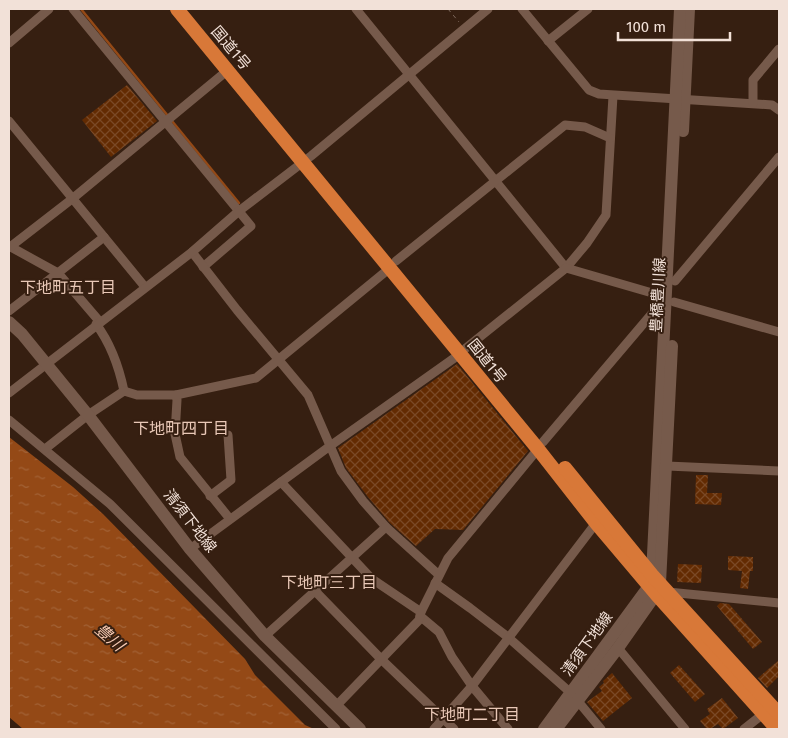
<svg xmlns="http://www.w3.org/2000/svg" width="788" height="738" viewBox="0 0 788 738" font-family="'Fira Sans','Noto Sans JP',sans-serif">
<defs>
<pattern id="water-ripples" width="26" height="14" patternUnits="userSpaceOnUse" patternTransform="scale(1.25)"><rect width="26" height="14" fill="#944916"/><path d="M2 4q2-2 4 0t4 0M15 11q2-2 4 0t4 0" fill="none" stroke="#a36337"/></pattern>
<pattern id="building-cross-hatch" width="8" height="8" patternUnits="userSpaceOnUse" patternTransform="scale(1.25)"><rect width="8" height="8" fill="#632b02"/><path d="M0 0l8 8M0 8l8-8" fill="none" stroke="#7a4926"/></pattern>
</defs>
<rect width="100%" height="100%" fill="#361f11"/>
<path fill="url(#water-ripples)" d="M 9,437 L 73,487 L 103,514 L 245,659 L 255,675 L 305,725 L 314,729 L 23,729 L 9,717 Z"/>
<g fill="none" stroke-linecap="round" stroke-linejoin="round">
<g stroke="#944916" stroke-width="2.5">
<path d="M 81,9 L 168,116"/>
<path d="M 172,121 L 239,203"/>
</g>
</g>
<g fill="url(#building-cross-hatch)">
<path d="M 127,85 L 157,121 L 111,157 L 82,120 Z"/>
<path d="M 457,364 L 528,451 L 463,530 L 435,529 L 416,546 L 390,523 L 368,497 L 346,468 L 338,448 Z"/>
<path d="M 696,475 L 708,475 L 707,493 L 722,493 L 721,505 L 695,504 Z"/>
<path d="M 728,556 L 753,557 L 753,571 L 750,571 L 748,589 L 740,588 L 742,571 L 728,570 Z"/>
<path d="M 678,564 L 702,565 L 701,583 L 677,582 Z"/>
<path d="M 720,603 L 729,604 L 762,642 L 753,649 L 717,606 Z"/>
<path d="M 779,660 L 779,676 L 767,688 L 758,678 Z"/>
<path d="M 679,665 L 705,694 L 695,702 L 670,673 Z"/>
<path d="M 612,673 L 632,698 L 603,721 L 587,702 L 602,691 L 599,687 L 604,683 L 603,681 Z"/>
<path d="M 722,698 L 738,718 L 723,729 L 718,724 L 710,729 L 707,729 L 700,721 L 710,714 L 707,709 Z"/>
</g>
<g fill="none" stroke-linecap="round" stroke-linejoin="round">
<path stroke="#7d685c" stroke-width="1" stroke-dasharray="4 4" stroke-linecap="butt" d="M 448,9 L 459,22"/>
<g stroke="#765a4b" stroke-width="9">
<path d="M 73,9 L 251,226 L 203,267"/>
<path d="M 356,9 L 566,268 L 587,243 L 606,215 L 613,96"/>
<path d="M 522,9 L 589,90 L 599,94 L 772,105 L 779,110"/>
<path d="M 548,41 L 588,9"/>
<path d="M 9,43 L 49,9"/>
<path d="M 753,103 L 753,80 L 779,49"/>
<path d="M 9,121 L 145,287"/>
<path d="M 9,246 L 58,273 L 100,322"/>
<path d="M 10,247 L 72,199 L 228,70"/>
<path d="M 192,252 L 237,310 L 308,395 L 341,471 L 363,501 L 386,527 L 439,575"/>
<path d="M 396,261 L 565,125 L 585,127 L 610,138"/>
<path d="M 675,281 L 779,157"/>
<path d="M 674,302 L 779,332"/>
<path d="M 9,311 L 104,237"/>
<path d="M 96,324 C 111,344 119,367 124,391"/>
<path d="M 466,348 L 566,268 L 666,297 L 543,442"/>
<path d="M 9,393 L 192,252 L 239,211 L 311,156 L 488,9"/>
<path d="M 176,395 L 177,400 L 175,434 L 180,457 L 230,519"/>
<path d="M 9,420 L 110,504 L 336,729"/>
<path d="M 45,449 L 88,415 L 124,391 L 137,395 L 176,395 L 256,378 L 390,268"/>
<path d="M 667,466 L 779,471"/>
<path d="M 281,482 L 372,579 L 421,612"/>
<path d="M 210,496 L 231,480 L 228,435"/>
<path d="M 190,549 L 330,446 L 460,354"/>
<path d="M 435,583 L 470,608 L 509,638 L 572,694 L 601,729"/>
<path d="M 315,591 L 381,659 L 454,729"/>
<path d="M 668,592 L 779,603"/>
<path d="M 420,616 L 439,632 L 452,657 L 472,686 L 508,729"/>
<path d="M 265,636 L 386,527"/>
<path d="M 618,648 L 685,729"/>
<path d="M 336,706 L 419,620 L 421,612 L 448,558 L 538,449"/>
<path d="M 434,729 L 472,686 L 596,523"/>
<path d="M 744,729 L 763,714"/>
</g>
<g stroke="#765a4b" stroke-width="12">
<path d="M 683,131 L 689,9"/>
<path d="M 9,322 L 22,334 L 88,415 L 190,549 L 265,636 L 360,729"/>
<path d="M 544,729 L 649,586 L 652,575 L 680,9"/>
<path d="M 556,729 L 618,648 L 656,594 L 660,583 L 672,346"/>
</g>
<g stroke="#d87838" stroke-width="14">
<path d="M 177,9 L 538,449 L 596,523 L 656,594 L 777,729"/>
<path d="M 565,468 L 652,575 L 779,714"/>
</g>
</g>
<g text-anchor="middle" stroke-width="4" stroke-linejoin="round" paint-order="stroke">
<g font-size="15" fill="#f2e1d8" stroke="#361f11">
<text transform="translate(231 48) rotate(50)" y="5">国道1号</text>
<text transform="translate(658 295) rotate(-87)" y="5">豊橋豊川線</text>
<text transform="translate(487 361) rotate(51)" y="5">国道1号</text>
<text transform="translate(190 521) rotate(52)" y="5">清須下地線</text>
<text transform="translate(587 644) rotate(-54)" y="5">清須下地線</text>
</g>
<g font-size="16" fill="#e9c8b7" stroke="#361f11">
<text x="68" y="293">下地町五丁目</text>
<text x="181" y="434">下地町四丁目</text>
<text x="329" y="588">下地町三丁目</text>
<text x="472" y="720">下地町二丁目</text>
</g>
<g font-size="16" font-style="italic" fill="#f5c9b2" stroke="#361f11">
<text transform="translate(110 637) rotate(41)" y="6">豊川</text>
</g>
</g>
<rect width="788" height="738" fill="none" stroke="#f2e1d8" stroke-width="20"/>
<path d="M618 32v8h112v-8" fill="none" stroke="#f2e1d8" stroke-width="2.5"/>
<text x="626" y="32" font-size="15" fill="#f2e1d8" stroke="#361f11" stroke-width="4" paint-order="stroke">100 m</text>
</svg>
